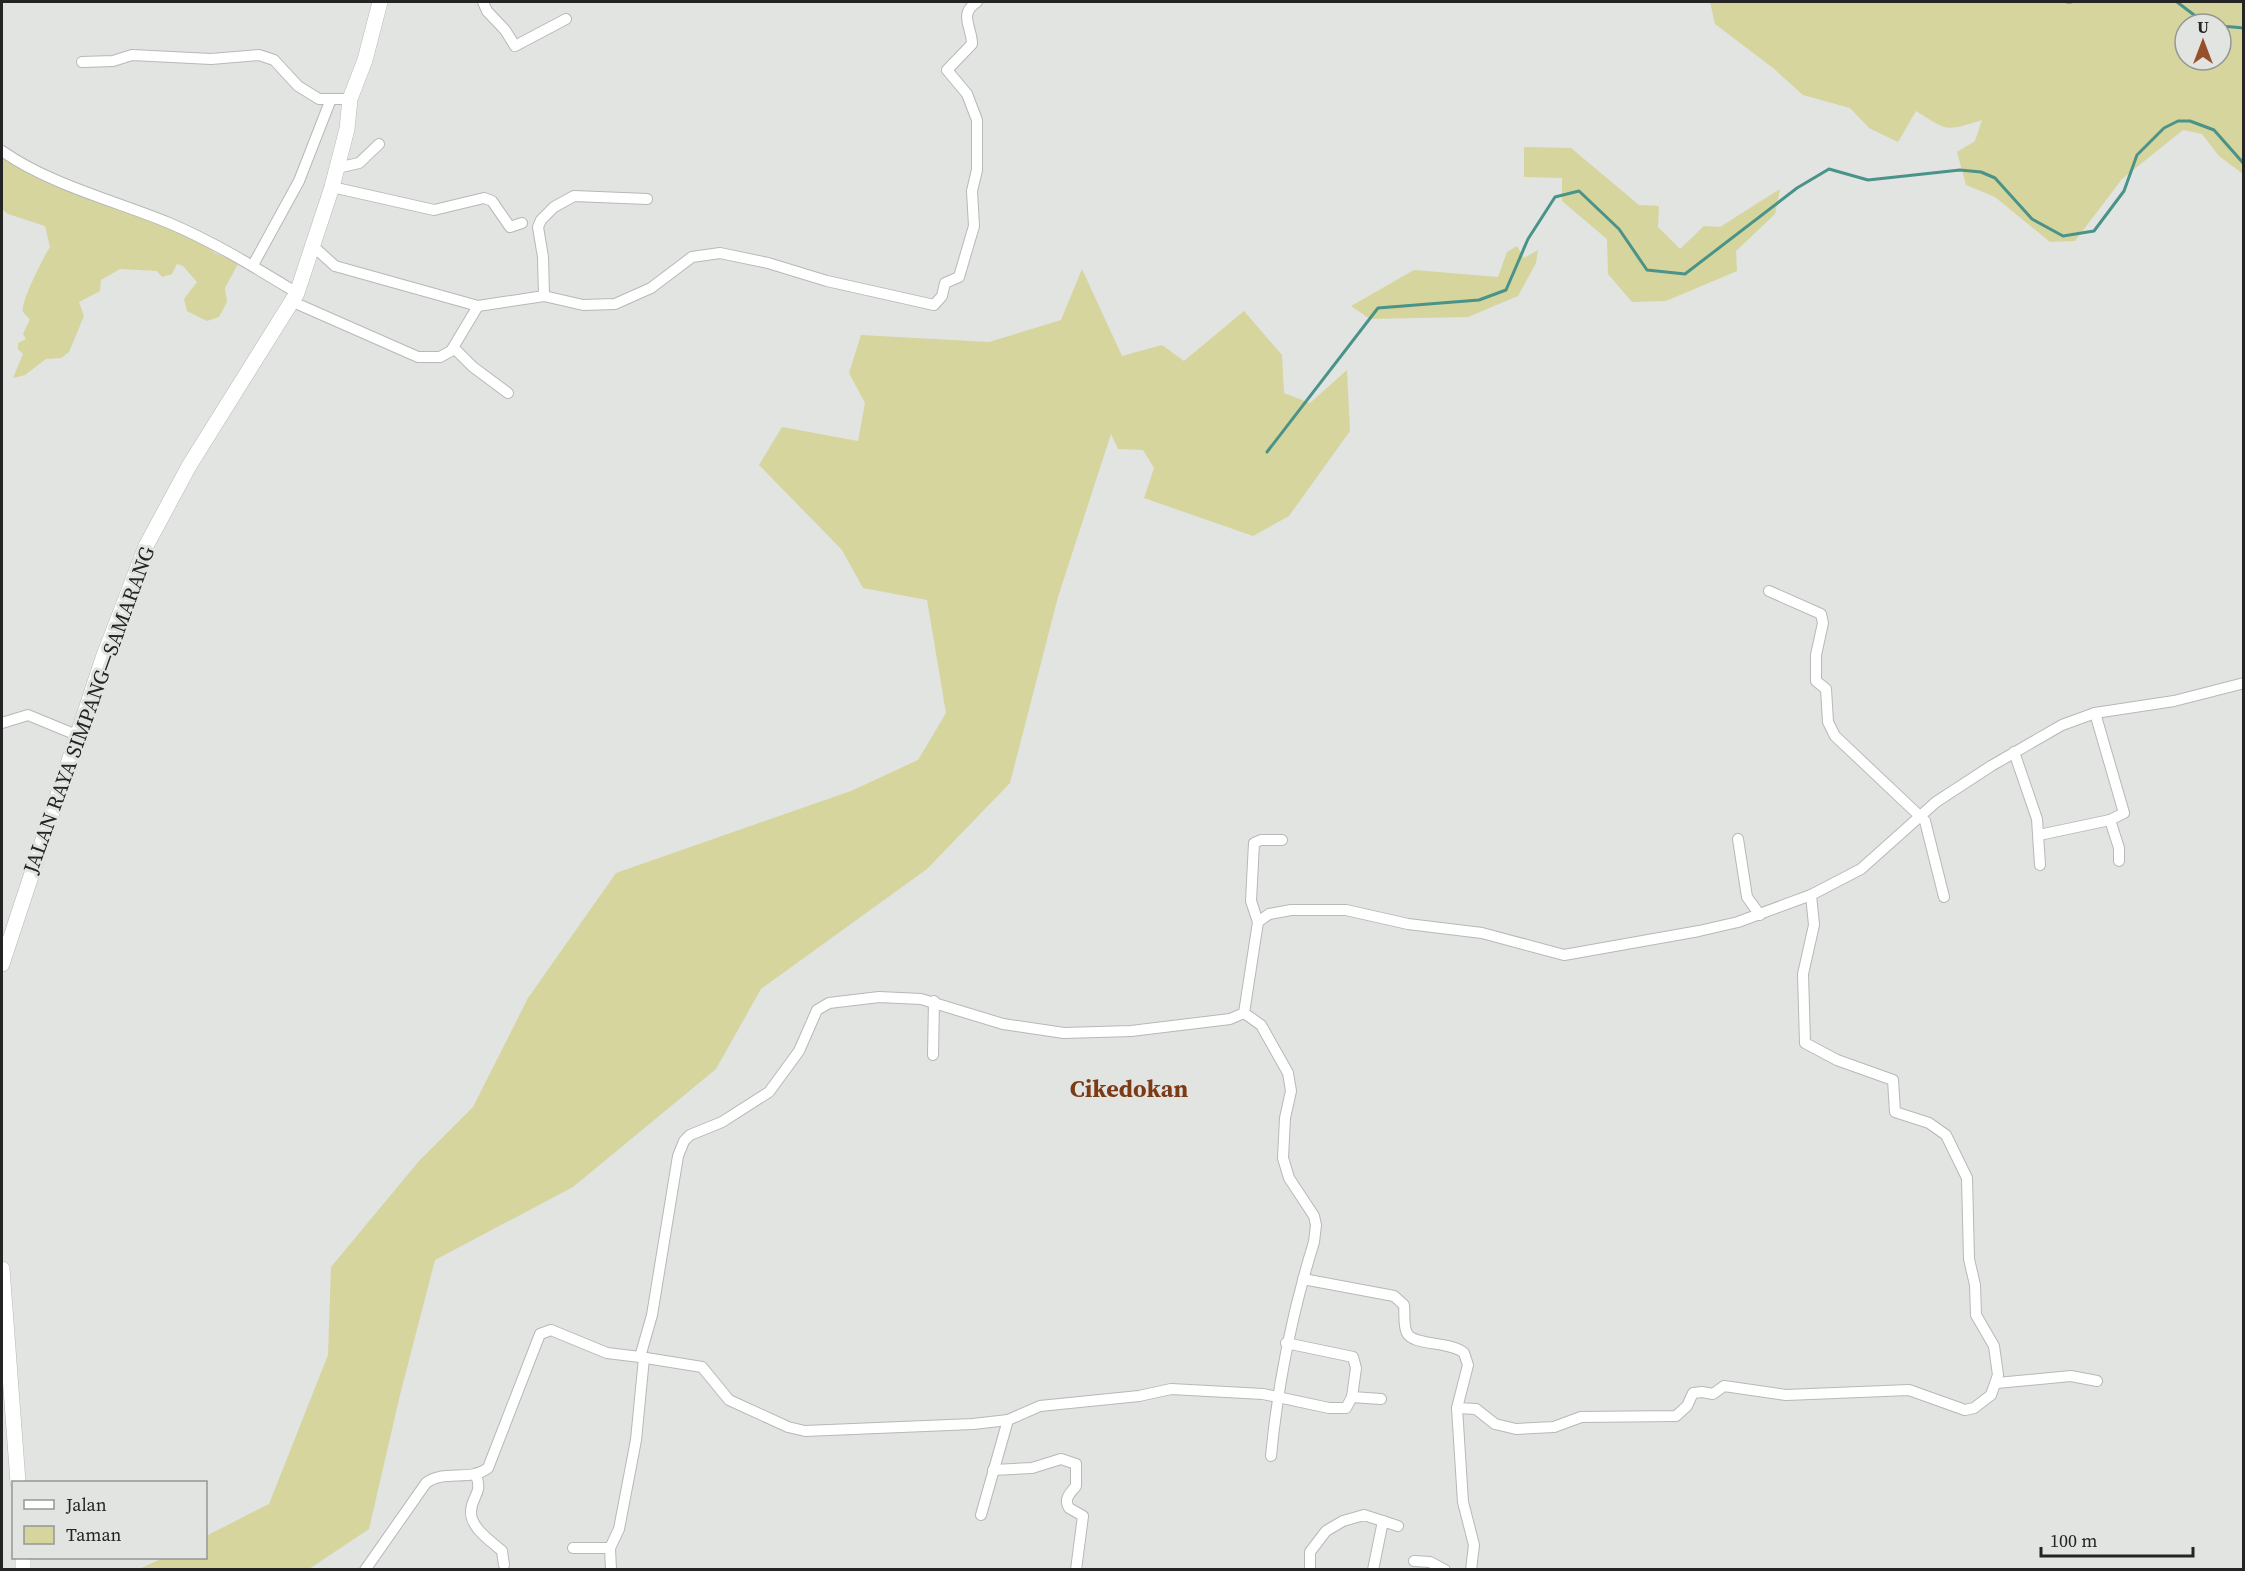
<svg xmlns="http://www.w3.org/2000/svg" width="2245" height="1571" viewBox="0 0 2245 1571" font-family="'Source Serif 4',serif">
<rect width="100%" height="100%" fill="#e1e4e1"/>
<g fill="#d6d59e" fill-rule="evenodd">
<path d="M 1710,2 L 2243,2 L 2243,174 L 2219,156 L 2202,134 L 2183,130 L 2122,179 L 2075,241 L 2050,242 L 1995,197 L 1966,185 L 1957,152 L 1975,141 L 1982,120 C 1946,131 1949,132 1916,111 L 1898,142 L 1869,128 L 1850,108 L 1803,95 L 1773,68 L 1715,24 ZM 2185,24 L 2221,24 L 2221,60 L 2185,60 Z"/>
<path d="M 1524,147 L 1571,148 L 1639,205 L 1659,206 L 1658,227 L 1680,249 L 1704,226 L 1720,227 L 1780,189 L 1775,214 L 1736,251 L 1737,271 L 1666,301 L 1632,302 L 1608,274 L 1607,239 L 1562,201 L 1562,178 L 1524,177 Z"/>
<path d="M 2,155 L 198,240 L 215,253 L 239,262 L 225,288 L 227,302 L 219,317 L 207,321 L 187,311 L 184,299 L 197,282 L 183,266 L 177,264 L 172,274 L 162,277 L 157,271 L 120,269 L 101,280 L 100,291 L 79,302 L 84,316 L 69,352 L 61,358 L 46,359 L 25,375 L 13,378 L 23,354 L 18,349 L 18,343 L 26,339 L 23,334 L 30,319 C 29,319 24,313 23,312 C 20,303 44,256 50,247 L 45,226 L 8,214 L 2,209 Z"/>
<path d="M 1517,246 L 1524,258 L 1538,250 L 1536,263 L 1518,296 L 1468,317 L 1370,319 L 1351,306 L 1414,270 L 1498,277 L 1507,252 Z"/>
<path d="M 1082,269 L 1122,356 L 1162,345 L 1184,361 L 1244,311 L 1282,355 L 1284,393 L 1310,403 L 1347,370 L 1350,431 L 1289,516 L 1253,536 L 1144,498 L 1154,468 L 1143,450 L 1118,449 L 1111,434 L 1058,597 L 1010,783 L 927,869 L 761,989 L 716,1069 L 573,1187 L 435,1260 L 400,1395 L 369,1529 L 309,1569 L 139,1569 L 163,1558 L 206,1558 L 206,1536 L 269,1504 L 328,1355 L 331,1267 L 419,1161 L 473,1107 L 528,998 L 616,873 L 851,791 L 918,760 L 946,713 L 927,600 L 863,588 L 842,550 L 759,465 L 782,427 L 858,441 L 865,403 L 849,373 L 861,335 L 989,342 L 1061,320 Z"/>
</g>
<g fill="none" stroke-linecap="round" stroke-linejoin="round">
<g stroke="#4a9389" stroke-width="3">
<path d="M 2067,2 L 2071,2"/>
<path d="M 2177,2 L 2206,24"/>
<path d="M 2221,26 L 2244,28"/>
<path d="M 1267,452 L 1378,308 L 1479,300 L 1506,290 L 1528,239 L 1555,197 L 1579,191 L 1619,229 L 1647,270 L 1685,274 L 1797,188 L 1829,169 L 1868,180 L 1960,170 L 1981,172 L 1995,178 L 2032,219 L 2063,236 L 2094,231 L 2124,191 L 2137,155 L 2164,128 L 2178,121 L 2190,121 L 2214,130 L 2244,164"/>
</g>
<defs>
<g id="street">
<path d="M 483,2 L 487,11 L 505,30 L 515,46 L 566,19"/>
<path d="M 82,62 L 113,61 L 132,55 L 211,59 L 259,55 L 274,60 L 298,86 L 319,99 L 350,99"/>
<path d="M 2,151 C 51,185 113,200 169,223 C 214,242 256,268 297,293"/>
<path d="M 337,168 L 359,163 L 379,144"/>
<path d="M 332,187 L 434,210 L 484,198 L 492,201 L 510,227 L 522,223"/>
<path d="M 314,247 L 335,266 L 478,306"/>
<path d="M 253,265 L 299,181 L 331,99"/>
<path d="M 544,296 L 543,257 L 538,227 L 541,220 L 554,207 L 574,196 L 647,199"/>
<path d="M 293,302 L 418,357 L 440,357 L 451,351 L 478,306 L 544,296 L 583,305 L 615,304 L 651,288 L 692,257 L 720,253 L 768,263 L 827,281 L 934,305 L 942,296 L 945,283 L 959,277 L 974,226 L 972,191 L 977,170 L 977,120 L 967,94 L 947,70 L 972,44 C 972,27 958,14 977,2"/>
<path d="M 454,348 L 473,367 L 508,393"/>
<path d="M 1769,591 L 1821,614 L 1823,623 L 1816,655 L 1816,681 L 1826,689 L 1828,722 L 1835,736 L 1925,821 L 1944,897"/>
<path d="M 2,723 L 28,715 L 79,736"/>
<path d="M 2014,752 L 2037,819 L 2040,865"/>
<path d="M 2110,820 L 2119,848 L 2119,861"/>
<path d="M 2039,835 L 2110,820 L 2124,813 L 2095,713"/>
<path d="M 1738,839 L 1747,897 L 1760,915"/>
<path d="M 1258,922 L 1251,901 L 1254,843 L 1261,840 L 1282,840"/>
<path d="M 1244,1013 L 1261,1025 L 1288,1073 L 1291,1091 L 1285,1118 L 1283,1158 L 1289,1178 L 1314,1216 L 1316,1225 L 1314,1242 C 1292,1313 1278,1382 1271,1456"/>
<path d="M 933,1055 L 934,1001"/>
<path d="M 1303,1279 L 1394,1296 L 1404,1305 C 1405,1313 1403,1326 1407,1333 C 1413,1346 1451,1341 1464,1353 L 1468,1365 L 1457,1408 L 1463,1502 L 1474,1545 L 1471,1570"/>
<path d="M 1286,1343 L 1353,1357 L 1356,1368 L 1352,1397"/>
<path d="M 640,1357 L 702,1367 L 729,1400 L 788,1427 L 805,1431 L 973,1424 L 1008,1420 L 1040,1406 L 1139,1396 L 1171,1389 L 1263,1394 L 1329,1408 L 1346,1408 L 1352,1397 L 1381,1399"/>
<path d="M 1997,1383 L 2071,1376 L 2097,1381"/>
<path d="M 1457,1408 L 1476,1409 L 1495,1424 L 1516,1429 L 1554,1427 L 1581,1417 L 1676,1416 L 1687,1406 L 1693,1393 L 1702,1392 L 1713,1394 L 1724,1386 L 1786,1395 L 1909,1390 L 1965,1410 L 1974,1408 L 1991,1395 L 1998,1375 L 1994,1346 L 1976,1315 L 1975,1285 L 1969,1259 L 1967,1178 L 1946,1135 L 1929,1123 L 1895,1112 L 1893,1080 L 1837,1060 L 1805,1043 L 1803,974 L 1814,925 L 1811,895"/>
<path d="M 993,1470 L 1032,1468 L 1061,1459 L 1076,1464 L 1076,1486 C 1071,1493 1063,1498 1069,1508 L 1083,1516 L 1076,1570"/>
<path d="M 476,1475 C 483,1494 472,1495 471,1511 C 470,1528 491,1541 502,1551 L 504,1565"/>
<path d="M 981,1515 L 1008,1420"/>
<path d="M 573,1548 L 610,1548 L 619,1529 L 636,1440 L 644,1358"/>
<path d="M 610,1548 L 611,1570"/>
<path d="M 1414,1561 L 1430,1562 L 1445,1570"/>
<path d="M 365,1570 L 426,1483 C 444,1469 470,1482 488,1468 L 540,1334 L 551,1330 L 607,1353 L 640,1357 L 652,1315 L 678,1156 L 684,1141 L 690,1135 L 722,1122 L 769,1092 L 799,1051 L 817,1010 L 829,1003 L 879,997 L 921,999 L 1003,1024 L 1064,1033 L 1131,1031 L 1230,1019 L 1244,1013 L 1258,922 L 1269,914 L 1291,910 L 1346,910 L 1408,924 L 1482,933 L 1564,955 L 1699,931 L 1738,922 L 1811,895 L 1861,869 L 1936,802 L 1991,766 L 2062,725 L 2095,713 L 2174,701 L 2244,683"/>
<path d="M 1310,1570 L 1310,1552 L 1326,1531 L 1343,1521 L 1364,1515 L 1398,1526"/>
<path d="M 1373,1570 L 1383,1521"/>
</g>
<g id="secondary">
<path d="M 2,964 L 103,658 L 146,546 L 189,466 L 297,293 L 332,187 L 347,129 L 350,99 L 365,60 L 380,2"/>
<path d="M 2,1269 L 18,1482"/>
<path d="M 23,1558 L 23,1570"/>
</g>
</defs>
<use href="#street" stroke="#b6b9b6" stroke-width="12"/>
<use href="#secondary" stroke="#b6b9b6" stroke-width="16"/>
<use href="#street" stroke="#fff" stroke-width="10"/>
<use href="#secondary" stroke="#fff" stroke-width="15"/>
</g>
<g text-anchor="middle" stroke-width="6" stroke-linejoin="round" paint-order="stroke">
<g font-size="21" fill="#232423" stroke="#e1e4e1">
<text transform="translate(89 710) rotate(-70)" y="7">JALAN RAYA SIMPANG—SAMARANG</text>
</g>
<g font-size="24" font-weight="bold" fill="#7a3b16" stroke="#e1e4e1">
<text x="1129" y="1097">Cikedokan</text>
</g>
</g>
<rect width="2245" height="1571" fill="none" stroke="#232423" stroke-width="6"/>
<rect x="12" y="1481" width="195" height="78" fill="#e1e4e1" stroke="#959795" stroke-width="1.5"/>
<rect x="24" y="1500" width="30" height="9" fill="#ffffff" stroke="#959795" stroke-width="1.5"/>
<text x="66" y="1511" font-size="18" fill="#232423">Jalan</text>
<rect x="24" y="1526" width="30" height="18" fill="#d6d59e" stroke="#959795" stroke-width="1.5"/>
<text x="66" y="1541" font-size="18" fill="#232423">Taman</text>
<g transform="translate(2203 42)"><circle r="28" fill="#e1e4e1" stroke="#959795" stroke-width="1.5"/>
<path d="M0-4.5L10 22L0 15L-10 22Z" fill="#97512a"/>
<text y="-9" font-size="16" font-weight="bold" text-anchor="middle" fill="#232423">U</text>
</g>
<path d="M2041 1547v9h152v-9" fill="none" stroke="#232423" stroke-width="3"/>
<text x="2050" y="1547" font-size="18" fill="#232423" stroke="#e1e4e1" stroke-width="4.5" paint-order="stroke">100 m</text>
</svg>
